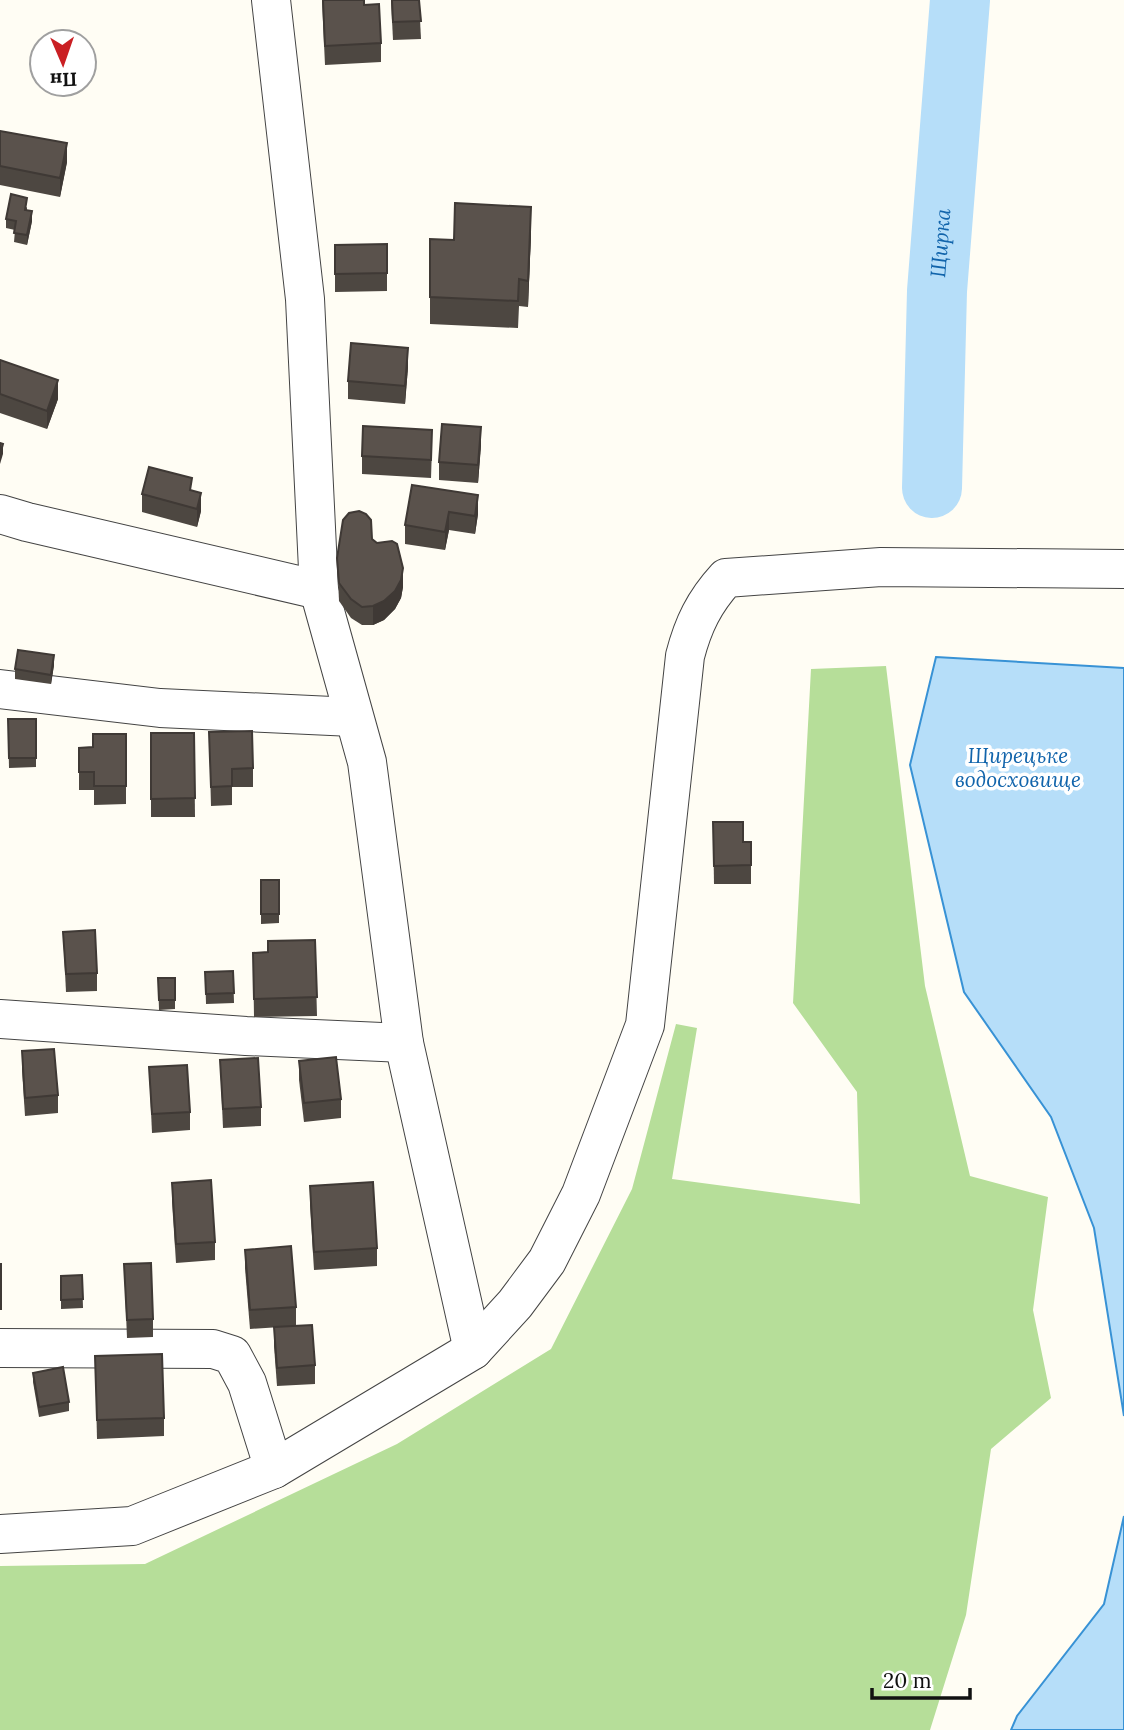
<svg xmlns="http://www.w3.org/2000/svg" width="1124" height="1730" viewBox="0 0 1124 1730" font-family="Lora,serif">
<rect width="100%" height="100%" fill="#fffdf4"/>
<path fill="#b6de99" d="M 886,666 L 925,986 L 970,1176 L 1048,1197 L 1033,1310 L 1051,1398 L 991,1449 L 966,1615 L 930,1730 L 0,1730 L 0,1566 L 145,1564 L 397,1444 L 551,1349 L 632,1189 L 676,1024 L 697,1028 L 672,1179 L 860,1204 L 857,1092 L 793,1003 L 811,669 Z"/>
<g fill="#b6def9" stroke="#3892d5" stroke-width="2">
<path d="M 936,657 L 1124,668 L 1124,1416 L 1094,1228 L 1051,1117 L 964,992 L 910,765 Z"/>
<path d="M 1124,1516 L 1124,1730 L 1011,1730 L 1017,1716 L 1104,1604 Z"/>
</g>
<g fill="none" stroke-linecap="round" stroke-linejoin="round">
<path stroke="#b6def9" stroke-width="60" id="s1" d="M 932,488 L 937,291 L 960,0"/>
<defs>
<g id="minor">
<path d="M 271,0 L 305,299 L 319,590 L 367,762 L 404,1043 L 473,1350"/>
<path d="M 0,514 L 27,522 L 319,590"/>
<path d="M 0,689 L 160,708 L 353,717"/>
<path d="M 0,1019 L 246,1036 L 404,1043"/>
<path d="M 0,1348 L 213,1349 L 232,1355 L 247,1383 L 274,1469"/>
<path d="M 0,1534 L 132,1526 L 274,1469 L 473,1350 L 515,1304 L 547,1261 L 581,1194 L 645,1025 L 685,656 C 693,625 704,602 726,578 L 881,567 L 1124,569"/>
</g>
</defs>
<use href="#minor" stroke="#444" stroke-width="40"/>
<use href="#minor" stroke="#fff" stroke-width="38"/>
</g>
<g fill="#4d4741">
<path d="M 322,0 L 364,0 L 364,5 L 381,43 L 381,62 L 325,65 Z"/>
<path d="M 391,0 L 419,0 L 421,39 L 393,40 Z"/>
<path d="M 0,131 L 67,162 L 60,197 L 0,185 Z"/>
<path d="M 27,207 L 27,211 L 32,221 L 27,245 L 14,242 L 15,230 L 6,228 L 6,219 Z"/>
<path d="M 531,234 L 528,307 L 519,306 L 518,328 L 430,324 L 430,239 L 454,240 Z"/>
<path d="M 387,244 L 387,291 L 335,292 L 335,245 Z"/>
<path d="M 0,360 L 58,399 L 47,429 L 0,413 Z"/>
<path d="M 408,367 L 405,404 L 348,399 L 348,381 Z"/>
<path d="M 481,445 L 478,483 L 439,480 L 439,462 Z"/>
<path d="M 432,448 L 431,478 L 362,474 L 362,456 Z"/>
<path d="M 412,485 L 478,514 L 475,534 L 449,530 L 445,550 L 405,544 L 405,525 Z"/>
<path d="M 192,491 L 201,511 L 197,527 L 142,512 L 142,494 Z"/>
<path d="M 372,539 L 403,587 L 401,598 L 395,609 L 384,620 L 373,625 L 362,625 L 351,618 L 339,601 L 337,558 Z"/>
<path d="M 54,665 L 51,684 L 15,679 L 15,669 Z"/>
<path d="M 8,719 L 36,719 L 36,767 L 9,768 Z"/>
<path d="M 209,732 L 253,768 L 253,787 L 232,787 L 232,805 L 211,806 Z"/>
<path d="M 151,733 L 194,733 L 195,817 L 151,817 Z"/>
<path d="M 126,734 L 126,804 L 94,805 L 94,790 L 79,790 L 79,748 L 93,747 Z"/>
<path d="M 713,822 L 743,842 L 751,865 L 751,884 L 714,884 Z"/>
<path d="M 261,880 L 279,880 L 279,923 L 261,924 Z"/>
<path d="M 63,932 L 97,973 L 97,991 L 66,992 Z"/>
<path d="M 315,940 L 317,1016 L 254,1017 L 253,953 L 268,952 Z"/>
<path d="M 233,971 L 234,1003 L 206,1004 L 205,972 Z"/>
<path d="M 158,978 L 175,1000 L 175,1009 L 159,1010 Z"/>
<path d="M 22,1051 L 58,1095 L 58,1113 L 25,1116 L 22,1070 Z"/>
<path d="M 220,1060 L 261,1107 L 261,1126 L 223,1128 Z"/>
<path d="M 299,1061 L 341,1099 L 341,1118 L 304,1122 L 299,1080 Z"/>
<path d="M 149,1067 L 190,1112 L 190,1130 L 152,1133 Z"/>
<path d="M 172,1183 L 215,1242 L 215,1260 L 176,1263 L 172,1201 Z"/>
<path d="M 310,1186 L 377,1248 L 377,1266 L 314,1270 L 310,1205 Z"/>
<path d="M 245,1250 L 296,1307 L 296,1326 L 250,1329 L 245,1268 Z"/>
<path d="M 124,1264 L 153,1319 L 153,1337 L 127,1338 Z"/>
<path d="M 82,1275 L 83,1308 L 61,1309 L 61,1276 Z"/>
<path d="M 274,1327 L 315,1365 L 315,1384 L 277,1386 L 274,1346 Z"/>
<path d="M 95,1356 L 164,1418 L 164,1436 L 97,1439 Z"/>
<path d="M 33,1373 L 69,1402 L 69,1411 L 39,1417 L 33,1382 Z"/>
</g>
<g fill="#3f3935">
<path d="M 67,143 L 67,162 L 60,197 L 60,178 Z"/>
<path d="M 531,207 L 531,234 L 528,307 L 528,281 Z"/>
<path d="M 32,211 L 32,221 L 27,245 L 27,235 Z"/>
<path d="M 408,348 L 408,367 L 405,404 L 405,386 Z"/>
<path d="M 58,380 L 58,399 L 47,429 L 47,411 Z"/>
<path d="M 481,427 L 481,445 L 478,483 L 478,465 Z"/>
<path d="M 3,444 L 3,454 L 0,464 L 0,455 Z"/>
<path d="M 201,493 L 201,511 L 197,527 L 197,509 Z"/>
<path d="M 478,495 L 478,514 L 475,534 L 475,516 Z"/>
<path d="M 449,512 L 449,530 L 445,550 L 445,532 Z"/>
<path d="M 403,568 L 403,587 L 401,598 L 395,609 L 384,620 L 373,625 L 373,606 Z"/>
<path d="M 54,655 L 54,665 L 51,684 L 51,675 Z"/>
</g>
<g fill="#5a524c" stroke="#3f3935" stroke-width="2">
<path d="M 323,0 L 364,0 L 364,5 L 379,4 L 381,43 L 325,46 Z"/>
<path d="M 392,0 L 419,0 L 421,21 L 393,22 Z"/>
<path d="M 0,131 L 67,143 L 60,178 L 0,166 Z"/>
<path d="M 11,194 L 27,198 L 25,210 L 32,211 L 27,235 L 14,233 L 16,221 L 6,219 Z"/>
<path d="M 455,203 L 531,207 L 528,281 L 519,279 L 518,301 L 430,297 L 430,239 L 454,240 Z"/>
<path d="M 387,244 L 387,273 L 335,274 L 335,245 Z"/>
<path d="M 351,343 L 408,348 L 405,386 L 348,381 Z"/>
<path d="M 0,360 L 58,380 L 47,411 L 0,394 Z"/>
<path d="M 442,424 L 481,427 L 478,465 L 439,462 Z"/>
<path d="M 363,426 L 432,430 L 431,460 L 362,456 Z"/>
<path d="M 0,443 L 3,444 L 0,455 Z"/>
<path d="M 149,467 L 192,478 L 190,490 L 201,493 L 197,509 L 142,494 Z"/>
<path d="M 412,485 L 478,495 L 475,516 L 449,512 L 445,532 L 405,525 Z"/>
<path d="M 359,511 L 366,514 L 371,520 L 372,539 L 377,543 L 392,541 L 397,544 L 403,568 L 401,580 L 395,591 L 384,601 L 373,606 L 362,607 L 351,599 L 339,583 L 337,558 L 343,520 L 349,513 Z"/>
<path d="M 18,650 L 54,655 L 51,675 L 15,669 Z"/>
<path d="M 8,719 L 36,719 L 36,758 L 9,758 Z"/>
<path d="M 252,731 L 253,768 L 232,769 L 232,786 L 211,787 L 209,732 Z"/>
<path d="M 151,733 L 194,733 L 195,798 L 151,799 Z"/>
<path d="M 93,734 L 126,734 L 126,786 L 94,786 L 94,772 L 79,772 L 79,748 L 93,747 Z"/>
<path d="M 713,822 L 743,822 L 743,842 L 751,842 L 751,865 L 714,866 Z"/>
<rect x="261" y="880" width="18" height="34"/>
<path d="M 95,930 L 97,973 L 66,974 L 63,932 Z"/>
<path d="M 315,940 L 317,997 L 254,999 L 253,953 L 268,952 L 268,941 Z"/>
<path d="M 233,971 L 234,993 L 206,994 L 205,972 Z"/>
<path d="M 158,978 L 175,978 L 175,1000 L 159,1000 Z"/>
<path d="M 54,1049 L 58,1095 L 25,1098 L 22,1051 Z"/>
<path d="M 336,1057 L 341,1099 L 304,1103 L 299,1061 Z"/>
<path d="M 258,1058 L 261,1107 L 223,1109 L 220,1060 Z"/>
<path d="M 187,1065 L 190,1112 L 152,1114 L 149,1067 Z"/>
<path d="M 211,1180 L 215,1242 L 176,1244 L 172,1183 Z"/>
<path d="M 373,1182 L 377,1248 L 314,1252 L 310,1186 Z"/>
<path d="M 291,1246 L 296,1307 L 250,1310 L 245,1250 Z"/>
<path d="M 151,1263 L 153,1319 L 127,1320 L 124,1264 Z"/>
<rect x="0" y="1264" width="1" height="45"/>
<path d="M 82,1275 L 83,1299 L 61,1300 L 61,1276 Z"/>
<path d="M 312,1325 L 315,1365 L 277,1368 L 274,1327 Z"/>
<path d="M 162,1354 L 164,1418 L 97,1420 L 95,1356 Z"/>
<path d="M 63,1367 L 69,1402 L 39,1407 L 33,1373 Z"/>
</g>
<g text-anchor="middle" stroke-width="7" stroke-linejoin="round" paint-order="stroke">
<g font-size="21" font-style="italic" fill="#1164ab" stroke="#fff">
<text dy="7" stroke="none"><textPath href="#s1" startOffset="245">Щирка</textPath></text>
<text x="1018" y="763">Щирецьке<tspan x="1018" dy="24">водосховище</tspan></text>
</g>
</g>
<g transform="translate(63 63) rotate(178)"><circle r="33" fill="#ffffff" stroke="#a0a0a0" stroke-width="2"/>
<path d="M0-5L12 26L0 18L-12 26Z" fill="#ca1f23"/>
<text y="-10" font-size="19" font-weight="bold" text-anchor="middle" fill="#111111">Пн</text>
</g>
<path d="M872 1688v10h98v-10" fill="none" stroke="#111111" stroke-width="3.5"/>
<text x="883" y="1688" font-size="21" fill="#111111" stroke="#ffffff" stroke-width="5" paint-order="stroke">20 m</text>
</svg>
